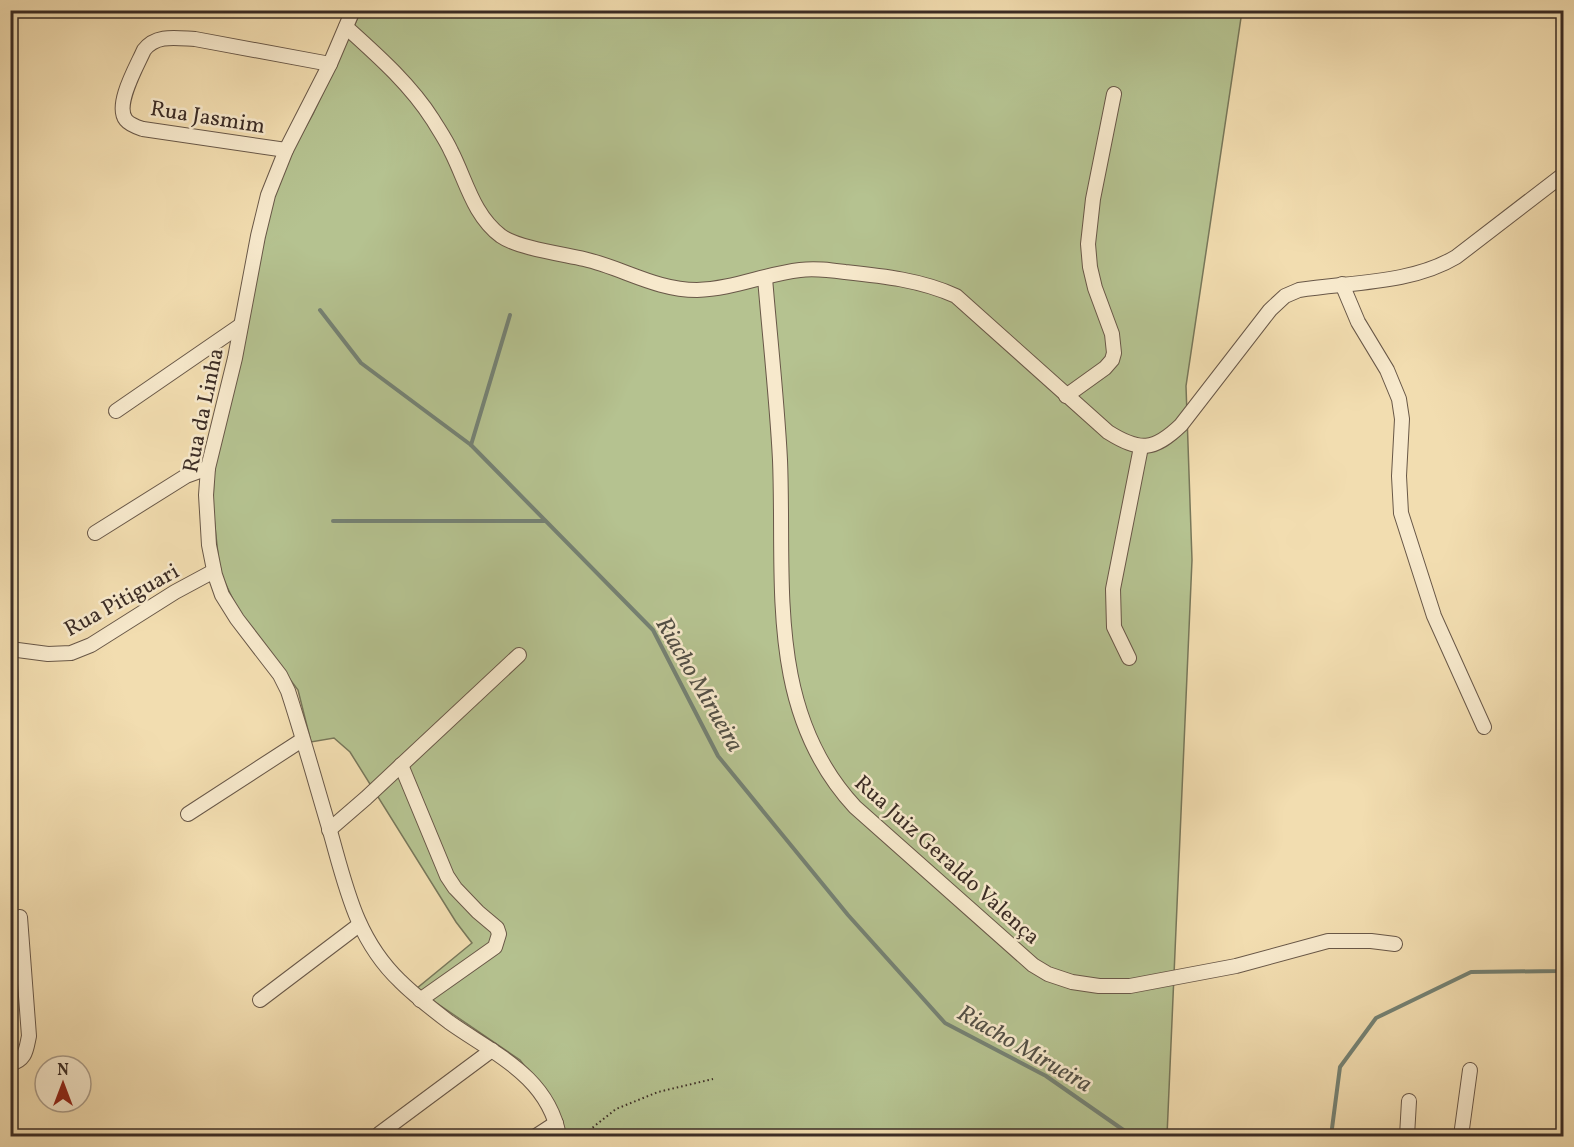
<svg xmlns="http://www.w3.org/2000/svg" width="1574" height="1147" viewBox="0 0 1574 1147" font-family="Vollkorn,serif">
<rect width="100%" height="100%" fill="#f2ddb0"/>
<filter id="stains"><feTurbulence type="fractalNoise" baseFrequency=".00333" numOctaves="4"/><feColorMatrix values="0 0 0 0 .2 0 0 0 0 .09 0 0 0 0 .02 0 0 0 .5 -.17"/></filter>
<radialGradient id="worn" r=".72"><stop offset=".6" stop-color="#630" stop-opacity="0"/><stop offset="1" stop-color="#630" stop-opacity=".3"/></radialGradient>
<path fill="#b5c290" stroke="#78775a" stroke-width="1.5" d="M 361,11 L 1242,11 L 1186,386 L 1192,560 L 1167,1136 L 561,1136 L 550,1099 L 520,1060 L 416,989 L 472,943 L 456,922 L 350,752 L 334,738 L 311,742 L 298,690 L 238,610 L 220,572 L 213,509 L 214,465 L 273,200 L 290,155 L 313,114 Z"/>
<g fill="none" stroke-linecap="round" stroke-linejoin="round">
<g stroke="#758274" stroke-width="4">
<path d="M 320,310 L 361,363 L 471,445 L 653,630 L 718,756 L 848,915 L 945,1023 L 1046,1076 L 1132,1136"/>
<path d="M 471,445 L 510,315"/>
<path d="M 333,521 L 545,521"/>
<path d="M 1331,1136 L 1340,1067 L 1376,1018 L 1471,972 L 1558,971 L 1564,966"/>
</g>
<defs>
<g id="minor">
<path d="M 353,10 L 330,64 L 286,150 L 268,195 L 258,236 L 235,358 L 208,468 L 206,495 L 209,545 L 215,575 L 222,595 L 237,619 L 280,675 L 288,691 C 303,737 316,784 330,831 C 346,887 356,939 400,981 C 415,996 432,1009 449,1022 C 494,1054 548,1076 559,1136"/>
<path d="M 346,27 C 377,55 410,84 433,120 C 439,130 446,140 451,151 C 466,180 473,215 501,236 C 518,248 562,254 584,259 C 623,268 656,290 697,290 C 733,289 765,274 800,270 C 815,268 830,270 845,272 C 883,276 921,280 956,296 L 1108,432 C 1140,452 1154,451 1181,425 L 1270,310 L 1285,296 L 1299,290 C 1350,282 1411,284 1456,257 L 1564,174"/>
<path d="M 286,150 L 143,129 C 137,127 130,125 126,120 C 114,105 137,66 144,50 C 156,34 176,38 195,39 L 330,64"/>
<path d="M 765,278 C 770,339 777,400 780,460 C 785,581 765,710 855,807 L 1033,965 L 1048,974 L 1072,982 L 1099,986 L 1130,986 L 1236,966 L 1328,941 L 1371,941 L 1395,944"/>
<path d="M 1342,284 L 1358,322 L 1387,370 L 1399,399 L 1402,419 L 1399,476 L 1401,513 L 1434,616 L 1484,727"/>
<path d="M 1066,396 L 1105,368 L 1112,360 L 1114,353 L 1112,334 L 1095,288 L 1090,267 L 1088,244 L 1093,199 L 1114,94"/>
<path d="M 116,411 L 241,325"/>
<path d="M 95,533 L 186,476 L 208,468"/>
<path d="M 10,649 L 48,654 L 71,653 L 91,645 L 175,592 L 214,571"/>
<path d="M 1129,658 L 1114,627 L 1113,589 L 1141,447"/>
<path d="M 401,765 L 447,876 L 455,888 L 478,912 L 497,928 L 499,934 L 495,947 L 420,1000"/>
<path d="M 188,814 L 302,740"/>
<path d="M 329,830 L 366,798 L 519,655"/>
<path d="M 260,1000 L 359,925"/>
<path d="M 10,1064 C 26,1060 26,1050 29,1036 L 20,917"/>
<path d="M 379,1134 L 492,1050"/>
<path d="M 536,1136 L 556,1123"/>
<path d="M 1407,1136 L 1409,1101"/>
<path d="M 1461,1136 L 1470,1070"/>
</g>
</defs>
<use href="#minor" stroke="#695848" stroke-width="16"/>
<path stroke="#3b2c25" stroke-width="2" stroke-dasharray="1.5 3" stroke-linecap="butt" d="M 582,1136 L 616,1109 L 658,1092 L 713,1079"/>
<use href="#minor" stroke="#f7e9cc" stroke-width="14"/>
</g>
<g text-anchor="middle" stroke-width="5" stroke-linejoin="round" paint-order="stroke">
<g font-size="22" fill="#3b2c25" stroke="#f7e9cc">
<text transform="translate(208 116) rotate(9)" y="8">Rua Jasmim</text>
<text transform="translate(202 410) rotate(-78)" y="8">Rua da Linha</text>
<text transform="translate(121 599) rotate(-29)" y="8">Rua Pitiguari</text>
<text transform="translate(948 859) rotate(42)" y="8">Rua Juiz Geraldo Valença</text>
</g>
<g font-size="24" font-style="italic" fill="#535046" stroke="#f7e9cc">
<text transform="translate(700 684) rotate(60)" y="8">Riacho Mirueira</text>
<text transform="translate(1025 1048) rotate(30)" y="8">Riacho Mirueira</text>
</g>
</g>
<rect width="1574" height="1147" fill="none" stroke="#f2ddb0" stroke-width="36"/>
<rect x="12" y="12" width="1550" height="1123" fill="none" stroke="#3b2c25" stroke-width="3"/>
<rect x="18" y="18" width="1538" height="1111" fill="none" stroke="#3b2c25" stroke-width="1.5"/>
<g transform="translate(63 1084)"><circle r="28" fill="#f7e9cc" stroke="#ac9d89" stroke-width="1.5"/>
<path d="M0-4.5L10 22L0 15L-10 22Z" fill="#8f2418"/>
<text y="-9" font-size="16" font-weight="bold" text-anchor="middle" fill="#3b2c25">N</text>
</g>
<rect width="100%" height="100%" filter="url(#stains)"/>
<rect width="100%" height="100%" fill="url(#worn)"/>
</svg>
